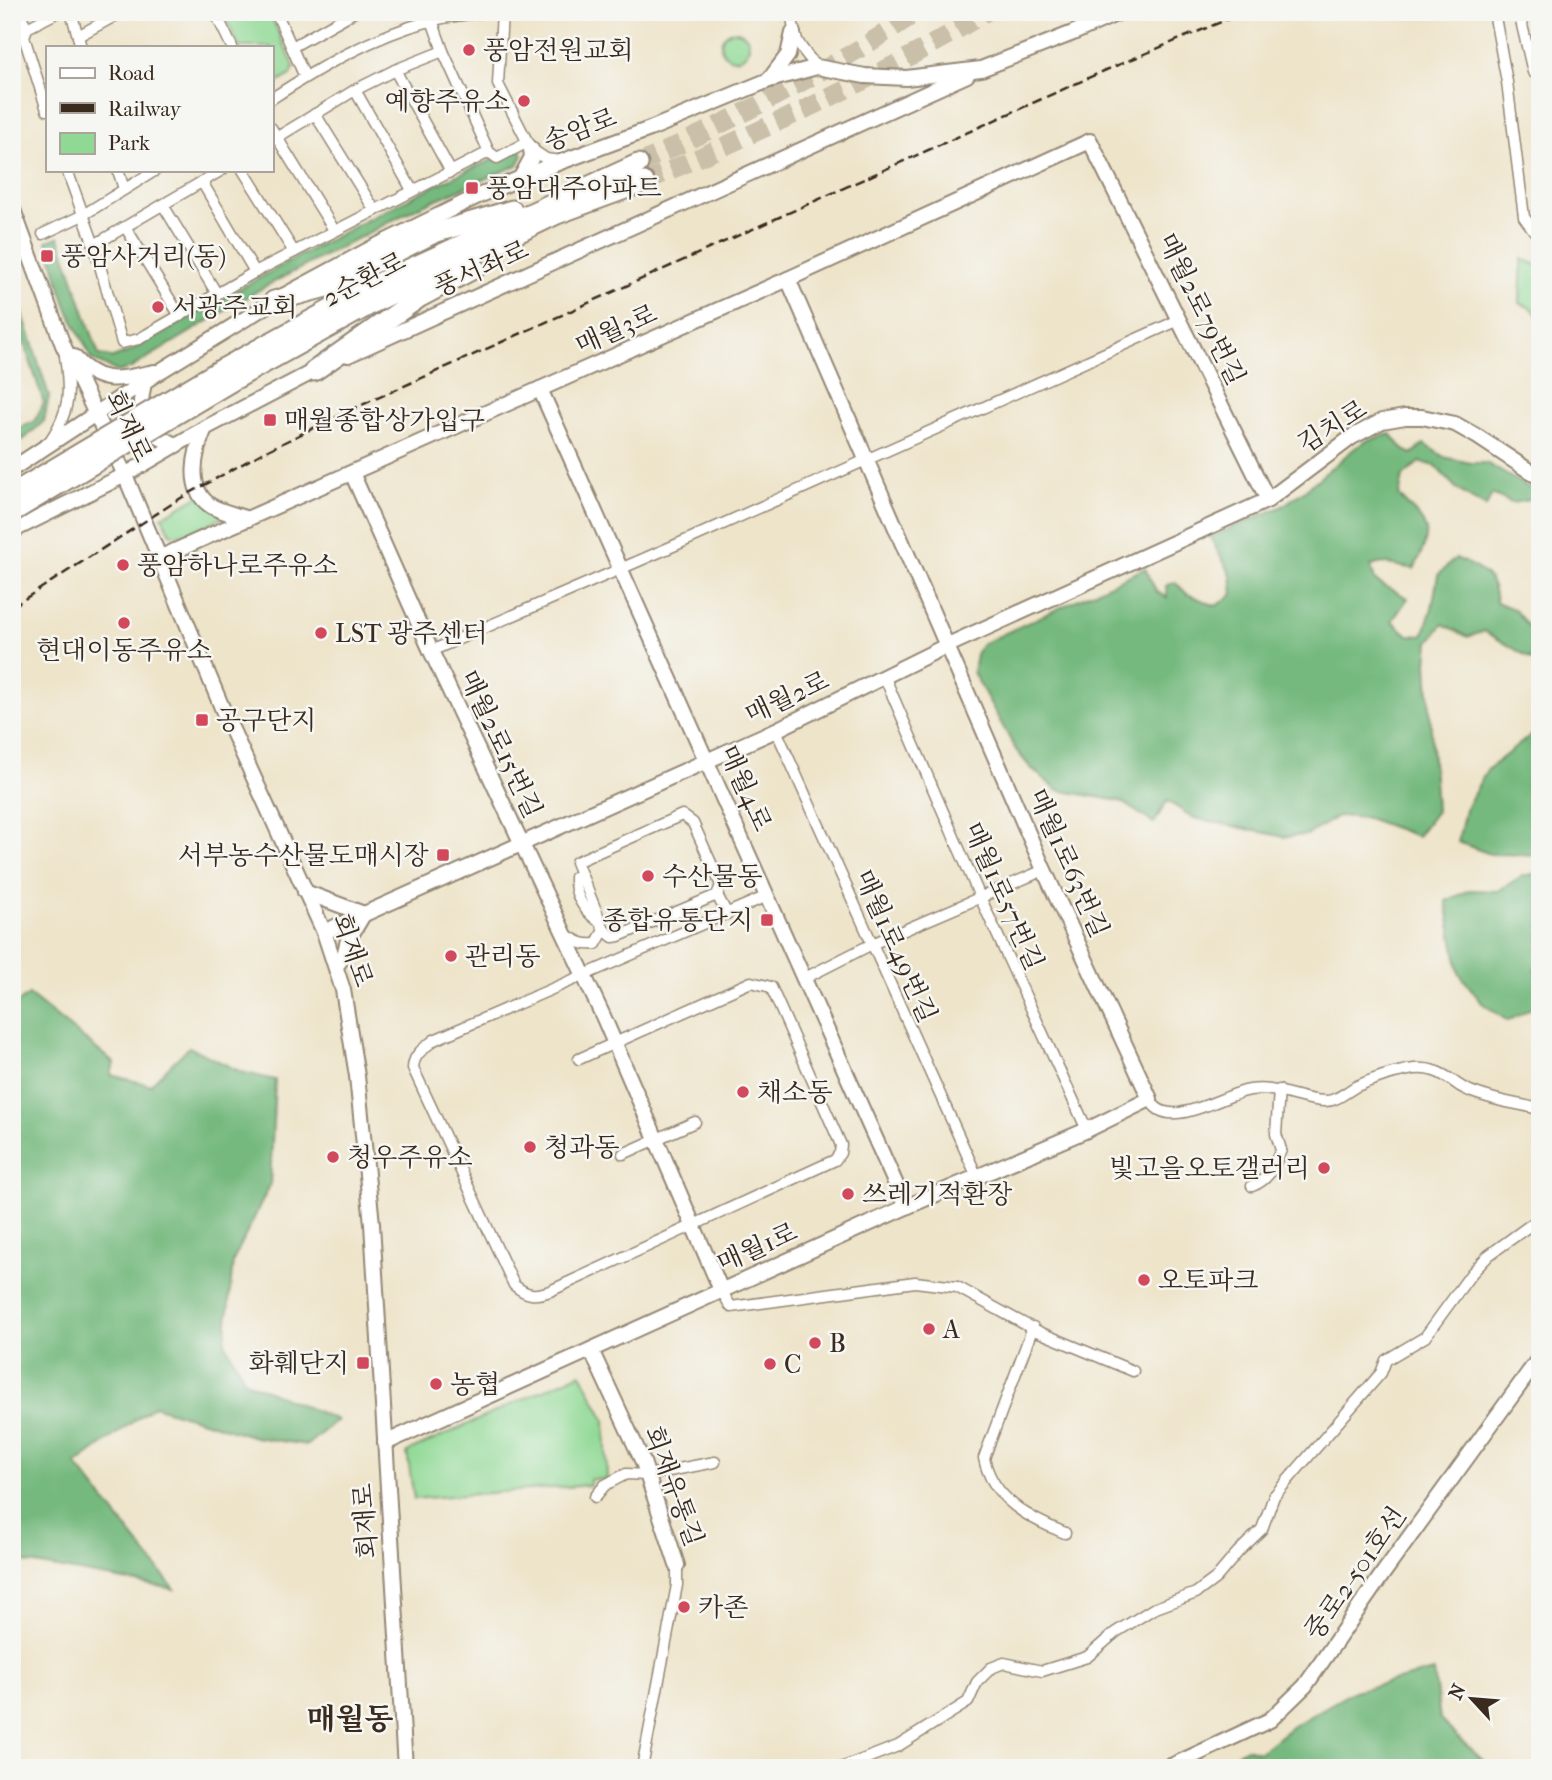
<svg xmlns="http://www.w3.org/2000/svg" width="1552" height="1780" viewBox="0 0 1552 1780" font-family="'IM FELL French Canon','Noto Serif KR',serif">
<rect width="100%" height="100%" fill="#f6f6f2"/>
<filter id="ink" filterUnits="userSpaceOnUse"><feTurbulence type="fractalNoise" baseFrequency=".0143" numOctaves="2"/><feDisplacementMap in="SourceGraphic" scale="14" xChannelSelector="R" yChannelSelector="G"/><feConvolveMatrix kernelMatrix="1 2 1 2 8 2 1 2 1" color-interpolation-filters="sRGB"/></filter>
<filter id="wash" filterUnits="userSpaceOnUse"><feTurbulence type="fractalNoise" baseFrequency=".00686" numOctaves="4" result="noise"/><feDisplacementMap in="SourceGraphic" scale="28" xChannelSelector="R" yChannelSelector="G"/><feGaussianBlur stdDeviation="1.57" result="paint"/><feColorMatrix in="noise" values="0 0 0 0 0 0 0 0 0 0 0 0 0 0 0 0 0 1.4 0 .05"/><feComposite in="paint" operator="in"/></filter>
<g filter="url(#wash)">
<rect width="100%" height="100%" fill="#eee4ca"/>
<g fill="#90d995" stroke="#66825a" stroke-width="2">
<path d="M 223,12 L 269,12 L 294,66 L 291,75 L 271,86 L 271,47 L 239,47 Z"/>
<circle cx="735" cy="45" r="14"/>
<path d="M 1522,259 L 1540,266 L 1540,320 L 1533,309 L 1520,303 Z"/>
<path d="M 204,493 L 224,517 L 184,535 L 171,534 L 162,517 Z"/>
<path d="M 581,1373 L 605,1420 L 607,1480 L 590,1479 L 590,1485 L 414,1499 L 407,1452 Z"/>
</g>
<g fill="#74b97e" stroke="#58724e" stroke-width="2">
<path d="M 520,149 L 523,155 L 518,165 L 420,206 L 264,287 L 131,368 L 118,372 L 91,359 C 87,346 81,337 75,325 C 62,299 55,269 47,241 L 59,237 L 99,355 L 113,358 L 129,352 C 206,307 283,264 361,223 C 413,196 465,169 520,149 Z"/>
<path d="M 12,279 L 49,396 L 44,421 L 23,440 L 15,429 L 34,422 L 44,403 L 12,306 Z"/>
<path d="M 1391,434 L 1404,450 L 1412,454 L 1424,444 L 1444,457 L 1470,463 L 1486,463 L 1540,494 L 1540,498 L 1512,503 L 1492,494 L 1486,507 L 1458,490 L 1435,466 L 1420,462 L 1403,476 L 1399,496 C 1430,528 1434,527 1414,569 L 1382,563 L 1371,566 L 1375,581 L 1408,598 L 1392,621 L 1408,635 L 1423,636 L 1432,608 L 1438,575 L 1456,558 C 1480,569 1494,574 1496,602 L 1514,609 L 1531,630 L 1540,612 L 1540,664 L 1484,631 L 1468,637 L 1443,624 L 1429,642 L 1427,663 L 1436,811 L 1417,836 L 1367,818 L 1338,816 L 1307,835 L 1285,837 L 1194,818 L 1167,801 L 1154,823 L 1120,801 L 1057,790 L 1030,767 L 1016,750 L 973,672 L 976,654 L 982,644 L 1145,568 L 1156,591 L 1167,598 L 1166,586 L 1175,582 L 1187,594 L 1216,606 L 1233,594 L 1231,575 L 1210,537 L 1281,507 L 1305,490 L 1355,448 L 1368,440 Z"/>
<path d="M 1540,728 L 1540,855 L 1490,854 L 1458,842 L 1465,810 L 1487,770 Z"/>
<path d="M 1540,873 L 1540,965 L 1535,968 L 1540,981 L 1540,1003 L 1508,1021 L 1482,1003 L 1459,973 L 1446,901 L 1470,890 L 1498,891 L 1522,876 Z"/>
<path d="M 29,995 L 114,1063 L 111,1075 L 150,1085 L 189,1047 L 241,1072 L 275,1080 L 270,1185 L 233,1261 L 225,1343 L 245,1381 L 337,1420 L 307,1445 L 255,1437 L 154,1406 L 76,1464 L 174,1589 L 12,1560 L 12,1007 Z"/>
<path d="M 1434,1671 L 1440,1720 L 1491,1768 L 1211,1768 L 1246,1748 L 1260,1752 L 1293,1726 L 1354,1691 Z"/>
</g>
</g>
<g filter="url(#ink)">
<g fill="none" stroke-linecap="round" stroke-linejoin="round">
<g stroke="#cabfa8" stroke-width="19" stroke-dasharray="19 10" stroke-linecap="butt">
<path d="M 638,164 C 734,119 828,72 917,12"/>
<path d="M 644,182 C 760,130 878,80 986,12"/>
</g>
<defs>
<g id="street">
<path d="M 19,12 L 27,28"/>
<path d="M 71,12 L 81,47"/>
<path d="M 215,12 L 232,47"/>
<path d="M 276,12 L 305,77"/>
<path d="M 429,12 L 443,51 L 489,152"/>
<path d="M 502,12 L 498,84 L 531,149 L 546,159 L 561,161"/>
<path d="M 792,12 C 793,40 799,46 817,67"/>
<path d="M 1494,12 L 1507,82 L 1524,217 L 1535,232 L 1540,234"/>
<path d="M 1519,12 L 1533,72"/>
<path d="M 78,36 L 122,12"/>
<path d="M 292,47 L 354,12"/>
<path d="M 395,70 L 451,172"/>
<path d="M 355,90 L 412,190"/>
<path d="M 271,99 C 320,67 373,36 430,21 C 448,16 466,15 484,12"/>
<path d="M 47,110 L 24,37 L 27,28 L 58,12"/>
<path d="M 315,114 L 374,209"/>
<path d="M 271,128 L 334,230"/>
<path d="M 271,141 L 355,90 L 395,70 L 443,51"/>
<path d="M 489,152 L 497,158 L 528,142"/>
<path d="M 67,170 L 94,245 L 122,343 L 139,339 L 255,272 L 489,152"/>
<path d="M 118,170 L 124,189"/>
<path d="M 243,170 L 294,252"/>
<path d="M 202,182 L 255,272"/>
<path d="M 163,205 L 217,294"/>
<path d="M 126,228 L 180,316"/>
<path d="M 43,234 L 83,215 L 156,170"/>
<path d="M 94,245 L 222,170"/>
<path d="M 12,407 L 15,415 L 12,421"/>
<path d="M 50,441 C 71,410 70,392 65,356"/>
<path d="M 431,651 L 687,540 L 1179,320"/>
<path d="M 885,678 L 980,897 L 1087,1130"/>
<path d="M 776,730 L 978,1179"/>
<path d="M 682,815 L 693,823 L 721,885 L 717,895 L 619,936 L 613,937 L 604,930 L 576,862 Z"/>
<path d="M 575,877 C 574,896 583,909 597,920"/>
<path d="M 717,895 L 727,914"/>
<path d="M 563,933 C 575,940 582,946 596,944 L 604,930"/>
<path d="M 805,978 L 872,944 L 1044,870"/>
<path d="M 579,1059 L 751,982 L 771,987 L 841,1145 L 840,1153 L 835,1160 L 550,1291 C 535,1296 527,1296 514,1285 L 413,1068 C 414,1054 423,1049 434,1040 L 767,896"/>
<path d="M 1150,1099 C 1166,1134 1223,1094 1250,1090 C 1277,1086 1299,1100 1324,1101 C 1336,1102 1347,1091 1357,1086 C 1373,1079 1391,1073 1408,1070 C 1429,1066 1441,1072 1457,1084 C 1466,1091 1480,1095 1491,1098 C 1506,1103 1522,1104 1538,1109 L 1540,1115"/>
<path d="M 623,1154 L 695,1122"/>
<path d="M 1252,1186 C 1270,1179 1273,1167 1281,1150 L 1276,1134 L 1279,1090"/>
<path d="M 721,1290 L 731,1307 L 915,1282 L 957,1287 L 1039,1332 L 1133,1371"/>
<path d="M 1033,1327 L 984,1458 C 992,1499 1030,1519 1065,1533"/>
<path d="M 595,1497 L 605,1485 L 626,1474 L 648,1475 L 715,1462"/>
<path d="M 642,1768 L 677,1585 L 677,1565"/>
<path d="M 841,1768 L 898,1746 L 968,1702 L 977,1682 L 991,1668 L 1004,1663 L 1042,1671 L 1087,1657 L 1116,1632 L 1153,1609 L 1196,1593 L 1216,1578 L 1238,1552 L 1262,1529 L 1274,1496 L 1381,1373 L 1386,1360 L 1425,1337 L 1471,1274 L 1489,1255 L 1540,1218"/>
</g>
<g id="secondary">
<path d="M 769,80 L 788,55 L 793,33"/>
<path d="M 520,179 L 532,157 L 531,149"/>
<path d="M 12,207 L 63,345 L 125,475 L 223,710 L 324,932 L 343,990 L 357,1076 L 372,1224 L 405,1768"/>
<path d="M 348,355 L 967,75"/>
<path d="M 74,357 C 100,387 120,379 154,372"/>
<path d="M 144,383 C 136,419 142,431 176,445"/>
<path d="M 540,389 L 906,1207"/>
<path d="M 205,428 C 195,451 185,489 211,506 C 222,512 236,515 248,519"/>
<path d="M 12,469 L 162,370 L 274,301 L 374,247 L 476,197 L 547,167 L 650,129 L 769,80 L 817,67 L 865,76 L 906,78 L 981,69 L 1073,33 L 1120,12"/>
<path d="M 352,473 L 431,651 L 603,1016 L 721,1290"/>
<path d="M 12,531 L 125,475 L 205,428 L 320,368"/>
<path d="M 159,558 L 788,279 L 1090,141 L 1268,500"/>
<path d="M 305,892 L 364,914"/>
<path d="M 324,932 L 776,730 L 946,646 L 1268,500 L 1352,437 L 1382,421 L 1405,417 L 1422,417 L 1455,424 L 1478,437 L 1540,478"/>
<path d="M 336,966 L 344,956 L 348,940 L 363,915"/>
<path d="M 591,1350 L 643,1462 L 677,1565"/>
<path d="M 385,1443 L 906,1207 L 1087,1130 L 1150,1099 L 1044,870 L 788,279"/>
<path d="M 1167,1768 L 1270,1720 L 1305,1686 L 1384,1572 L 1540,1357"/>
</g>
<g id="highway">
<path d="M 274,301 L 326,287 L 434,233 L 512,210"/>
<path d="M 222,369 L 383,281 L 638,164"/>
<path d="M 314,371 L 420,297 L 475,268"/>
<path d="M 230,382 L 375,302 L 557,214 L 644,182"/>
</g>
</defs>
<use href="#street" stroke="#948774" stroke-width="13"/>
<use href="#secondary" stroke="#948774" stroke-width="18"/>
<use href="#highway" stroke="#948774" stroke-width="23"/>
<use href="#street" stroke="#fff" stroke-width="10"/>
<use href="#secondary" stroke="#fff" stroke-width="14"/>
<use href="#highway" stroke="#fff" stroke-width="19"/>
<path stroke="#3b2a1e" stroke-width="2.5" stroke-dasharray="10 5" stroke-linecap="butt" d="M 12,607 L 181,498 L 262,453 L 353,409 L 1106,70 L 1245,12"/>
<defs>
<g id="highway-bridge">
<path d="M 12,494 L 222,369"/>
<path d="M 12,512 L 230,382"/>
</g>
</defs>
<use href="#highway-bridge" stroke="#948774" stroke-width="23" stroke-linecap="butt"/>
<use href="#highway-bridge" stroke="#fff" stroke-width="19"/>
</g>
</g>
<g fill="#d1495b" stroke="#f6f6f2" stroke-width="2.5">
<circle cx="469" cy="50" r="7"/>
<circle cx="524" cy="101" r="7"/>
<rect x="465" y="181" width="14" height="14" rx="3.5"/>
<rect x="40" y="249" width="14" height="14" rx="3.5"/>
<circle cx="158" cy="307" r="7"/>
<rect x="263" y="413" width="14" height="14" rx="3.5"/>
<circle cx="123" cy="565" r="7"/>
<circle cx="124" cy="623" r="7"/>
<circle cx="321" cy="633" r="7"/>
<rect x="195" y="713" width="14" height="14" rx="3.5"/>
<rect x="436" y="848" width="14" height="14" rx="3.5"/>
<circle cx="648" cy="876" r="7"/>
<rect x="760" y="913" width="14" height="14" rx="3.5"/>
<circle cx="451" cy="956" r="7"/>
<circle cx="743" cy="1092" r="7"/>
<circle cx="530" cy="1147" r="7"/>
<circle cx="333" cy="1157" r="7"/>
<circle cx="1324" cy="1168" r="7"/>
<circle cx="848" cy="1194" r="7"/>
<circle cx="1144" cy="1280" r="7"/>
<circle cx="929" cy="1329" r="7"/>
<circle cx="815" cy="1343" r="7"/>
<rect x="356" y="1356" width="14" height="14" rx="3.5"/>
<circle cx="770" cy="1364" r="7"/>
<circle cx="436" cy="1384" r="7"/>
<circle cx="684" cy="1607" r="7"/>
</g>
<g text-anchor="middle" stroke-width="5" stroke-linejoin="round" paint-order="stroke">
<g font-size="26" fill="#3b2a1e" stroke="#f6f6f2" text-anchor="start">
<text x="483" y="59">풍암전원교회</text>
<text x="510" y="110" text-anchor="end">예향주유소</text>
<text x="486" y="197">풍암대주아파트</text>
<text x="61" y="265">풍암사거리(동)</text>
<text x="172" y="316">서광주교회</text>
<text x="284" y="429">매월종합상가입구</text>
<text x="137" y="574">풍암하나로주유소</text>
<text x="335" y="642">LST 광주센터</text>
<text x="124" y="659" text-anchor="middle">현대이동주유소</text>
<text x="216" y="729">공구단지</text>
<text x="429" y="864" text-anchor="end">서부농수산물도매시장</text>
<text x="662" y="885">수산물동</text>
<text x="753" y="929" text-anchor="end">종합유통단지</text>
<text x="465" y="965">관리동</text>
<text x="757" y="1101">채소동</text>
<text x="544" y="1156">청과동</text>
<text x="347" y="1166">청우주유소</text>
<text x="1310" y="1177" text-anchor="end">빛고을오토갤러리</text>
<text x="862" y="1203">쓰레기적환장</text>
<text x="1158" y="1289">오토파크</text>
<text x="943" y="1338">A</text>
<text x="829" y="1352">B</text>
<text x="349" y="1372" text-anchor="end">화훼단지</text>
<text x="784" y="1373">C</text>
<text x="450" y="1393">농협</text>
<text x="698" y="1616">카존</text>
</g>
<g font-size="26" fill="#3b2a1e" stroke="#f6f6f2">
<text transform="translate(580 129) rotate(-21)" y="9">송암로</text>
<text transform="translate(481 268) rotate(-24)" y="9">풍서좌로</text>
<text transform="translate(364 279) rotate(-27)" y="9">2순환로</text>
<text transform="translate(1202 309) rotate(64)" y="9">매월2로79번길</text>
<text transform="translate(616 329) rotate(-24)" y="9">매월3로</text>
<text transform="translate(129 426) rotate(65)" y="9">회재로</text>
<text transform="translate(1332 426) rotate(-32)" y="9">김치로</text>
<text transform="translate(787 697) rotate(-25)" y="9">매월2로</text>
<text transform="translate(501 744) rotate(65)" y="9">매월2로15번길</text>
<text transform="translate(746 788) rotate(66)" y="9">매월4로</text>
<text transform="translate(1069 863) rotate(66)" y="9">매월1로63번길</text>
<text transform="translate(1004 896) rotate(66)" y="9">매월1로57번길</text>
<text transform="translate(896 946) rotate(66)" y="9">매월1로49번길</text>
<text transform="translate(353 950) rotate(71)" y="9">회재로</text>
<text transform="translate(757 1247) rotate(-24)" y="9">매월1로</text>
<text transform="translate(674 1486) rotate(70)" y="9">회재유통길</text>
<text transform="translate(365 1521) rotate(-94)" y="9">회재로</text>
<text transform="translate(1355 1573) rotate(-55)" y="9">중로2-501호선</text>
</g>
<g font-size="30" font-weight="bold" fill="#3b2a1e" stroke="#f6f6f2">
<text x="350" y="1729">매월동</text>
</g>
</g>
<rect width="1552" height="1780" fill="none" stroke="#f6f6f2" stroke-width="42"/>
<rect x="46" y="46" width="228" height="126" fill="#f6f6f2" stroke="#aba49d" stroke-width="2"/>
<rect x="60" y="68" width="35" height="10" fill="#ffffff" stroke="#aba49d" stroke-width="2"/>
<text x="108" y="80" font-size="21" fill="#3b2a1e">Road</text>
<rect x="60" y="103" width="35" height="10" fill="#3b2a1e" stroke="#aba49d" stroke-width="2"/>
<text x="108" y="116" font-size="21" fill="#3b2a1e">Railway</text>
<rect x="60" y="133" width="35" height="21" fill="#90d995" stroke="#aba49d" stroke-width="2"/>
<text x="108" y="150" font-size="21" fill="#3b2a1e">Park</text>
<g transform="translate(1472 1699) rotate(296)" stroke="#f6f6f2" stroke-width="5" paint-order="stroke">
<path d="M0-5L12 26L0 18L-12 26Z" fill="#3b2a1e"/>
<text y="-10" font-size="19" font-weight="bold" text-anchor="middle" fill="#3b2a1e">N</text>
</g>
</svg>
